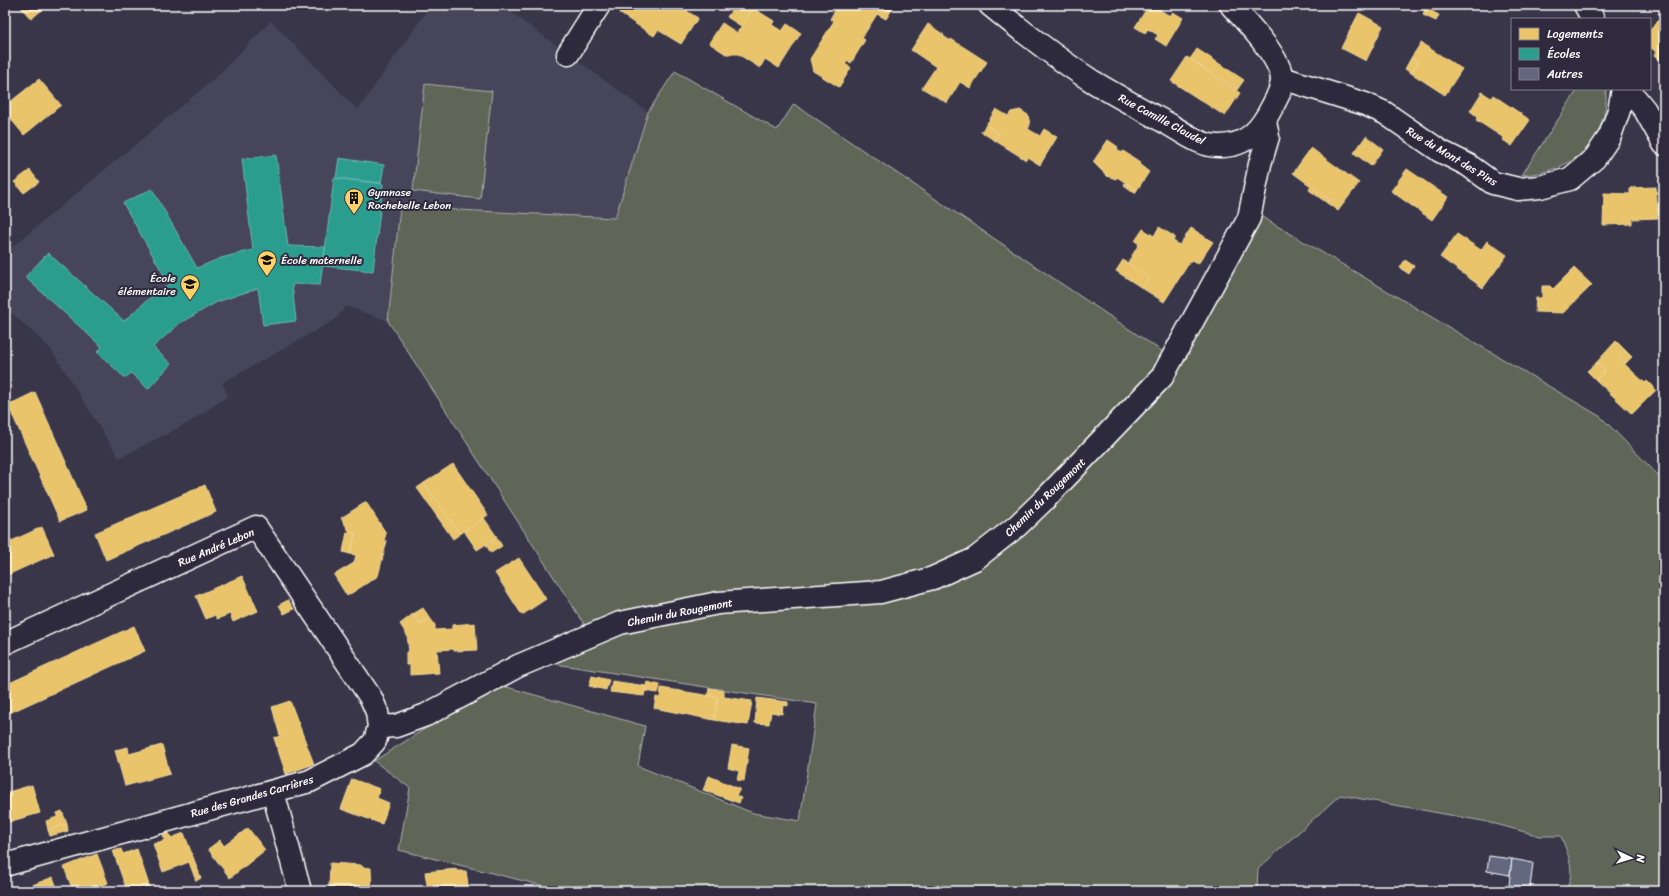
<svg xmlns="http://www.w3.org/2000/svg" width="1669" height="896" viewBox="0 0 1669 896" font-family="Sriracha,sans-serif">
<rect width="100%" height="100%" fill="#39364a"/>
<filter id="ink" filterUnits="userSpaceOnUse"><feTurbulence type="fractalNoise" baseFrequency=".025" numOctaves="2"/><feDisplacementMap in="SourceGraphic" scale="8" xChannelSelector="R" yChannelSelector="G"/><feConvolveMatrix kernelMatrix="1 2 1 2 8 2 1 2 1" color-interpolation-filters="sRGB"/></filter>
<g filter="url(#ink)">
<path fill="#46455a" d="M 431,5 L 501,5 L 648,112 L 616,218 L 400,207 L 388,321 L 346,306 L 335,320 L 222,383 L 228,396 L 188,423 L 119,458 L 51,349 L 5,307 L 5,253 L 215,78 L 271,21 L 358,110 Z"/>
<g fill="#5f6658" stroke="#afb2ac">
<path d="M 675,71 L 777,130 L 794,104 L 1175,360 L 1262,217 L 1601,417 L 1664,481 L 1664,891 L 1565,891 C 1577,872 1568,855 1561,836 L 1540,836 L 1488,822 L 1340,795 L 1258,869 L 1257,891 L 564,891 L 399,850 L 410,788 L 374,761 L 496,684 L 645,726 L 638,766 L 753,813 L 800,821 L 817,704 L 542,662 L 642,624 L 909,578 L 754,591 L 588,630 L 388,321 L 400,207 L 615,218 L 648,112 Z"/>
<path d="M 425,84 L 492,91 L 480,199 L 413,191 Z"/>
<path d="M 1578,89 L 1606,89 C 1609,142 1573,172 1522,175 Z"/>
</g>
<g fill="#e9c46a" stroke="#f0d697">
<path d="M 19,5 L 48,5 L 31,19 Z"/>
<path d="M 624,5 L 677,5 L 698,18 L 681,44 L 658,30 L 654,36 L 619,13 Z"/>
<path d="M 735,5 L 746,5 L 752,9 L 741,26 L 727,17 Z"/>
<path d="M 838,5 L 895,5 L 886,19 L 877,14 L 862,38 L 865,40 L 851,63 L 848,61 L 845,64 L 851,68 L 839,87 L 813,71 L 810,59 L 834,21 L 830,19 Z"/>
<path d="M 1149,5 L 1162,5 L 1160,10 L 1170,16 L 1173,12 L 1183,18 L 1166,46 L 1155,39 L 1158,35 L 1148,29 L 1145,33 L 1135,27 Z"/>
<path d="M 753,8 L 774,21 L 772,25 L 782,31 L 787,24 L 801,33 L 779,68 L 765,59 L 760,68 L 738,54 L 726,54 L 709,43 L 722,23 L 737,33 Z"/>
<path d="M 1425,8 L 1439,15 L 1436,21 L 1423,15 Z"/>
<path d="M 1359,13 L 1383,26 L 1366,61 L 1341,48 Z"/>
<path d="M 1662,17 L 1664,18 L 1664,64 L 1654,55 L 1656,52 L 1650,47 L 1650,30 Z"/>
<path d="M 928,24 L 944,35 L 943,36 L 951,41 L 951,39 L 987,62 L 970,88 L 960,82 L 947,103 L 922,88 L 936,67 L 911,50 Z"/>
<path d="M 1421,43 L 1462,69 L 1445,95 L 1411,73 L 1418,62 L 1411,58 Z"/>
<path d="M 1197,49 L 1244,80 L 1237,90 L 1190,59 Z"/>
<path d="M 1187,57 L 1240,93 L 1225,116 L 1171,81 Z"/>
<path d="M 1411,58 L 1418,62 L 1411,73 L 1405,69 Z"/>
<path d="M 39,79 L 61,105 L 24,135 L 5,112 L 5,106 Z"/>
<path d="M 1482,92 L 1491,98 L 1493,95 L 1530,120 L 1512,146 L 1503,140 L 1504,138 L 1476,120 L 1478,117 L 1470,111 Z"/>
<path d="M 996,109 L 1008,116 L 1011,112 L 1020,110 L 1028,115 L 1030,125 L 1028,129 L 1040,136 L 1044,129 L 1057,137 L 1040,165 L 1027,157 L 1026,160 L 994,140 L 999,133 L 986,125 Z"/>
<path d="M 986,125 L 999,133 L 994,140 L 981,132 Z"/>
<path d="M 1366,136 L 1383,149 L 1371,166 L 1354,153 Z"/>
<path d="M 1108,140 L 1118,147 L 1117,150 L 1122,153 L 1123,151 L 1140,162 L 1139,164 L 1149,172 L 1137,190 L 1117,177 L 1116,179 L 1107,176 L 1093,162 Z"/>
<path d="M 1311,148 L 1359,183 L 1338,211 L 1327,203 L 1330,200 L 1293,173 Z"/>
<path d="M 1407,169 L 1448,197 L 1432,220 L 1391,191 Z"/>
<path d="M 30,170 L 39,182 L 24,193 L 14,182 Z"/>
<path d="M 1125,183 L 1137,190 L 1135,193 L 1124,185 Z"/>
<path d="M 1311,186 L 1330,200 L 1327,203 L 1309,190 Z"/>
<path d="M 1656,187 L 1658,218 L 1632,219 L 1632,224 L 1603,225 L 1604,193 L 1630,194 L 1630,188 Z"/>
<path d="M 1658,203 L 1664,203 L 1664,215 L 1659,215 Z"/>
<path d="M 1159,227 L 1175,237 L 1173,241 L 1180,245 L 1191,228 L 1213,242 L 1198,264 L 1191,260 L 1164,302 L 1142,288 L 1149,278 L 1127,264 L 1139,244 L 1135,241 L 1143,229 L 1154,236 Z"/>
<path d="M 1457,234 L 1481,250 L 1487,241 L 1507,255 L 1483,288 L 1440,257 Z"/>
<path d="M 1123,260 L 1149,278 L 1142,288 L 1116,271 Z"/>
<path d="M 1405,260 L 1414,266 L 1409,274 L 1400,268 Z"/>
<path d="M 1574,268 L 1592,285 L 1563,313 L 1535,312 L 1536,298 L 1542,298 L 1542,286 L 1550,286 L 1553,289 Z"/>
<path d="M 1616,341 L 1626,351 L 1619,359 L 1645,383 L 1647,381 L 1656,390 L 1632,414 L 1596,380 L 1605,371 L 1596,363 Z"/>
<path d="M 1626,351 L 1632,357 L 1625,364 L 1619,359 Z"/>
<path d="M 1596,363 L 1605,371 L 1596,380 L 1587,371 Z"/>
<path d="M 35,392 L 87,510 L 60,521 L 8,405 Z"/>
<path d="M 453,464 L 488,515 L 460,534 L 424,483 Z"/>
<path d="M 424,483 L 460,534 L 453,539 L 417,488 Z"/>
<path d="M 205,485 L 216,512 L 106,560 L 95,533 Z"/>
<path d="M 366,502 L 386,533 L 384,541 L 387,541 L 378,576 L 347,596 L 334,575 L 354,563 L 356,555 L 350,554 L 355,534 L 351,534 L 341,518 Z"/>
<path d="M 484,518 L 497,537 L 477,550 L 464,531 Z"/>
<path d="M 42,527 L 54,554 L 5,576 L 5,544 Z"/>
<path d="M 347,532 L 355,534 L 350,554 L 343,552 Z"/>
<path d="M 497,538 L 502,546 L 491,553 L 486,545 Z"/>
<path d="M 519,558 L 546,599 L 522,615 L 495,573 Z"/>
<path d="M 242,576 L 258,611 L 233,622 L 230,614 L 217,619 L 215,615 L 206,619 L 196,596 Z"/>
<path d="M 288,600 L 294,609 L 284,614 L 279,605 Z"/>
<path d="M 423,608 L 430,618 L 422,623 L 419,623 L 413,614 Z"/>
<path d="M 413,614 L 419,623 L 422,623 L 430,618 L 435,625 L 435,630 L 452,629 L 452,625 L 475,623 L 477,650 L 454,651 L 454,649 L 437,650 L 439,673 L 410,675 L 410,665 L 406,665 L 406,652 L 409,652 L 407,635 L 400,624 Z"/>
<path d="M 134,626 L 145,651 L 5,715 L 5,685 Z"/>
<path d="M 592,676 L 609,680 L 606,690 L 589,686 Z"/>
<path d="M 612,681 L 646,686 L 644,696 L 610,692 Z"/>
<path d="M 647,682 L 660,685 L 658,693 L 645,691 Z"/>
<path d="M 661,688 L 718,697 L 714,720 L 654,708 L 656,697 L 660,698 Z"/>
<path d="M 709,688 L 724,691 L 724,697 L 752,701 L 748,725 L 714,720 L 718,697 L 708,696 Z"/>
<path d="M 757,698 L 788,702 L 788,706 L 783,705 L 782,714 L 771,712 L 769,724 L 755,723 Z"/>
<path d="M 290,701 L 314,764 L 286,774 L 274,738 L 280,736 L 272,707 Z"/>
<path d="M 162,745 L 170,774 L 125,786 L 115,750 L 128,747 L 129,754 Z"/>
<path d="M 732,745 L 749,748 L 744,781 L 737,780 L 739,771 L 728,768 Z"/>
<path d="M 709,776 L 740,789 L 736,796 L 741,798 L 739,803 L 703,790 Z"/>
<path d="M 352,779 L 380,789 L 377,798 L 389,803 L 382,824 L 341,809 Z"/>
<path d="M 32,785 L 40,813 L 8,822 L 5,809 L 5,793 Z"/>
<path d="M 62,811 L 67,824 L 48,830 L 46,821 L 57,817 L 57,813 Z"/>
<path d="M 67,824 L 68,831 L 50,836 L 48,830 Z"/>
<path d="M 248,828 L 265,850 L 230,878 L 208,849 L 220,840 L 224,846 Z"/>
<path d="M 169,833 L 171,838 L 184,833 L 201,878 L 196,881 L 189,862 L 163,872 L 153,844 L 165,840 L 163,835 Z"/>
<path d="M 121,849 L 123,854 L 137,849 L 151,891 L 127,891 L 113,851 Z"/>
<path d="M 97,854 L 108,883 L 86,891 L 73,891 L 64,867 Z"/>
<path d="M 330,863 L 361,865 L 362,867 L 371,868 L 372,891 L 329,891 Z"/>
<path d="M 456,869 L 457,871 L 466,871 L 469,891 L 428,891 L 425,872 Z"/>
<path d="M 53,877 L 58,891 L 23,891 L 22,889 Z"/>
</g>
<g fill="#2a9d8f" stroke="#6abab1">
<path d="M 276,155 L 288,246 L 325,247 L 320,285 L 292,284 L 296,321 L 263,325 L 258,288 L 217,302 L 180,323 L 153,347 L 171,364 L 148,389 L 131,373 L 125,378 L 97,352 L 102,347 L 25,277 L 48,253 L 124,321 L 152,296 L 169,284 L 123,203 L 152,189 L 197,268 L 221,258 L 253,250 L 242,159 Z"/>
<path d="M 339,158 L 384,165 L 381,183 L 336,178 Z"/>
<path d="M 334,178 L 383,184 L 373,271 L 323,266 Z"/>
</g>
<g fill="#636780" stroke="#fff">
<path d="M 1489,856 L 1512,859 L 1510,875 L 1487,871 Z"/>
<path d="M 1512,859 L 1533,863 L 1530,888 L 1509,885 Z"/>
</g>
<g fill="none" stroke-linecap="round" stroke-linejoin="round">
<defs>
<g id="street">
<path d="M 990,5 C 1023,32 1056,58 1092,81 C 1115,95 1139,108 1163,121 C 1180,130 1200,147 1220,146 C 1247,146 1261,129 1272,107 C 1277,98 1282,89 1282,79 C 1280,56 1246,22 1231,5"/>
<path d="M 1585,5 L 1593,19"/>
<path d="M 568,54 L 599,5"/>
<path d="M 1282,78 L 1365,104 L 1385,113 L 1440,151 L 1468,165 L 1493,183 L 1518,189 L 1540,187 L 1570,179 L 1595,158 L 1610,136 L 1619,110 L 1623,89"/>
<path d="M 1628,89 L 1645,110 L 1664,144"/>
<path d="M 5,643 L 256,527 L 371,698 L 377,712 L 379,727"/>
<path d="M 273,792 L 300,891"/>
<path d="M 5,865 L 310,781 L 363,754 L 375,741 L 379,727 L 396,726 L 426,715 L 518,666 L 620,623 L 718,603 L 881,592 L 933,578 L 975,559 L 1017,526 L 1044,500 L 1162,377 L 1249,218 L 1260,164 L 1268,137 L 1265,121"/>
</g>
</defs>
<use href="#street" stroke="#fff" stroke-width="25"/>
<use href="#street" stroke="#2f2a3d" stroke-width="22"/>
</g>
</g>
<defs>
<symbol id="building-pin" viewBox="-11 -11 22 30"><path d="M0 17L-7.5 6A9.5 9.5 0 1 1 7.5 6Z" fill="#ffd166" stroke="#2f2a3d"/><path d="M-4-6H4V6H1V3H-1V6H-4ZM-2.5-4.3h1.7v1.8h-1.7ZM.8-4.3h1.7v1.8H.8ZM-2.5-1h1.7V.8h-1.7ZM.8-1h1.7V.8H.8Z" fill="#111"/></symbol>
<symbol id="school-pin" viewBox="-11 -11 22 30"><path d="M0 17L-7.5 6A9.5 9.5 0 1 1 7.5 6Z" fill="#ffd166" stroke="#2f2a3d"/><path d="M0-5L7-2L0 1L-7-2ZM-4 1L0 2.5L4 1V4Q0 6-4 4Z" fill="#111"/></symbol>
</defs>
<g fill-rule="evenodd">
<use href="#building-pin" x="343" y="187" width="22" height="30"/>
<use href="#school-pin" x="256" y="249" width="22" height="30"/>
<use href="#school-pin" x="179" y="273" width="22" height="30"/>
</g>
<g text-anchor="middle" stroke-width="4" stroke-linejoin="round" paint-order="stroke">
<g font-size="11" fill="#fff" stroke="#2f2a3d">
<text transform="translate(1162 119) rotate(28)" y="4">Rue Camille Claudel</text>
<text transform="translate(1452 156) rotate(31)" y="4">Rue du Mont des Pins</text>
<text transform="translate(1045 497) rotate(-44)" y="4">Chemin du Rougemont</text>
<text transform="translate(216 547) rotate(-23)" y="4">Rue André Lebon</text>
<text transform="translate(680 612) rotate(-11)" y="4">Chemin du Rougemont</text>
<text transform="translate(252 796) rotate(-16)" y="4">Rue des Grandes Carrières</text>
</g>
<g font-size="11" fill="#fff" stroke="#2f2a3d" text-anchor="start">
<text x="368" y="196">Gymnase<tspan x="368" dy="13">Rochebelle Lebon</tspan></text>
<text x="281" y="264">École maternelle</text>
<text x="176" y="282" text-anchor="end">École<tspan x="176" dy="13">élémentaire</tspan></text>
</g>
</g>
<rect width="1669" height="896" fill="none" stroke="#2f2a3d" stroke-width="20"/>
<rect x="10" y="10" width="1649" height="876" fill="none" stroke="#fff" stroke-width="1.5" filter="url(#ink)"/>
<rect x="1511" y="18" width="140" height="72" fill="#2f2a3d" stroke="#827f8b"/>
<rect x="1519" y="28" width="20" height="12" fill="#e9c46a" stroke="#827f8b"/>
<text x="1547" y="38" font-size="12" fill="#ffffff">Logements</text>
<rect x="1519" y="48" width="20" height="12" fill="#2a9d8f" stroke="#827f8b"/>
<text x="1547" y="58" font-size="12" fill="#ffffff">Écoles</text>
<rect x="1519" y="68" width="20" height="12" fill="#636780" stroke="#827f8b"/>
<text x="1547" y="78" font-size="12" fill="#ffffff">Autres</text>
<g transform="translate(1631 858) rotate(94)" stroke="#2f2a3d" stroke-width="3" paint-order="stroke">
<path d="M0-3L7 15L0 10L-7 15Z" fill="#ffffff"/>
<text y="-6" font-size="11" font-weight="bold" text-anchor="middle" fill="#ffffff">N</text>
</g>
</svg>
